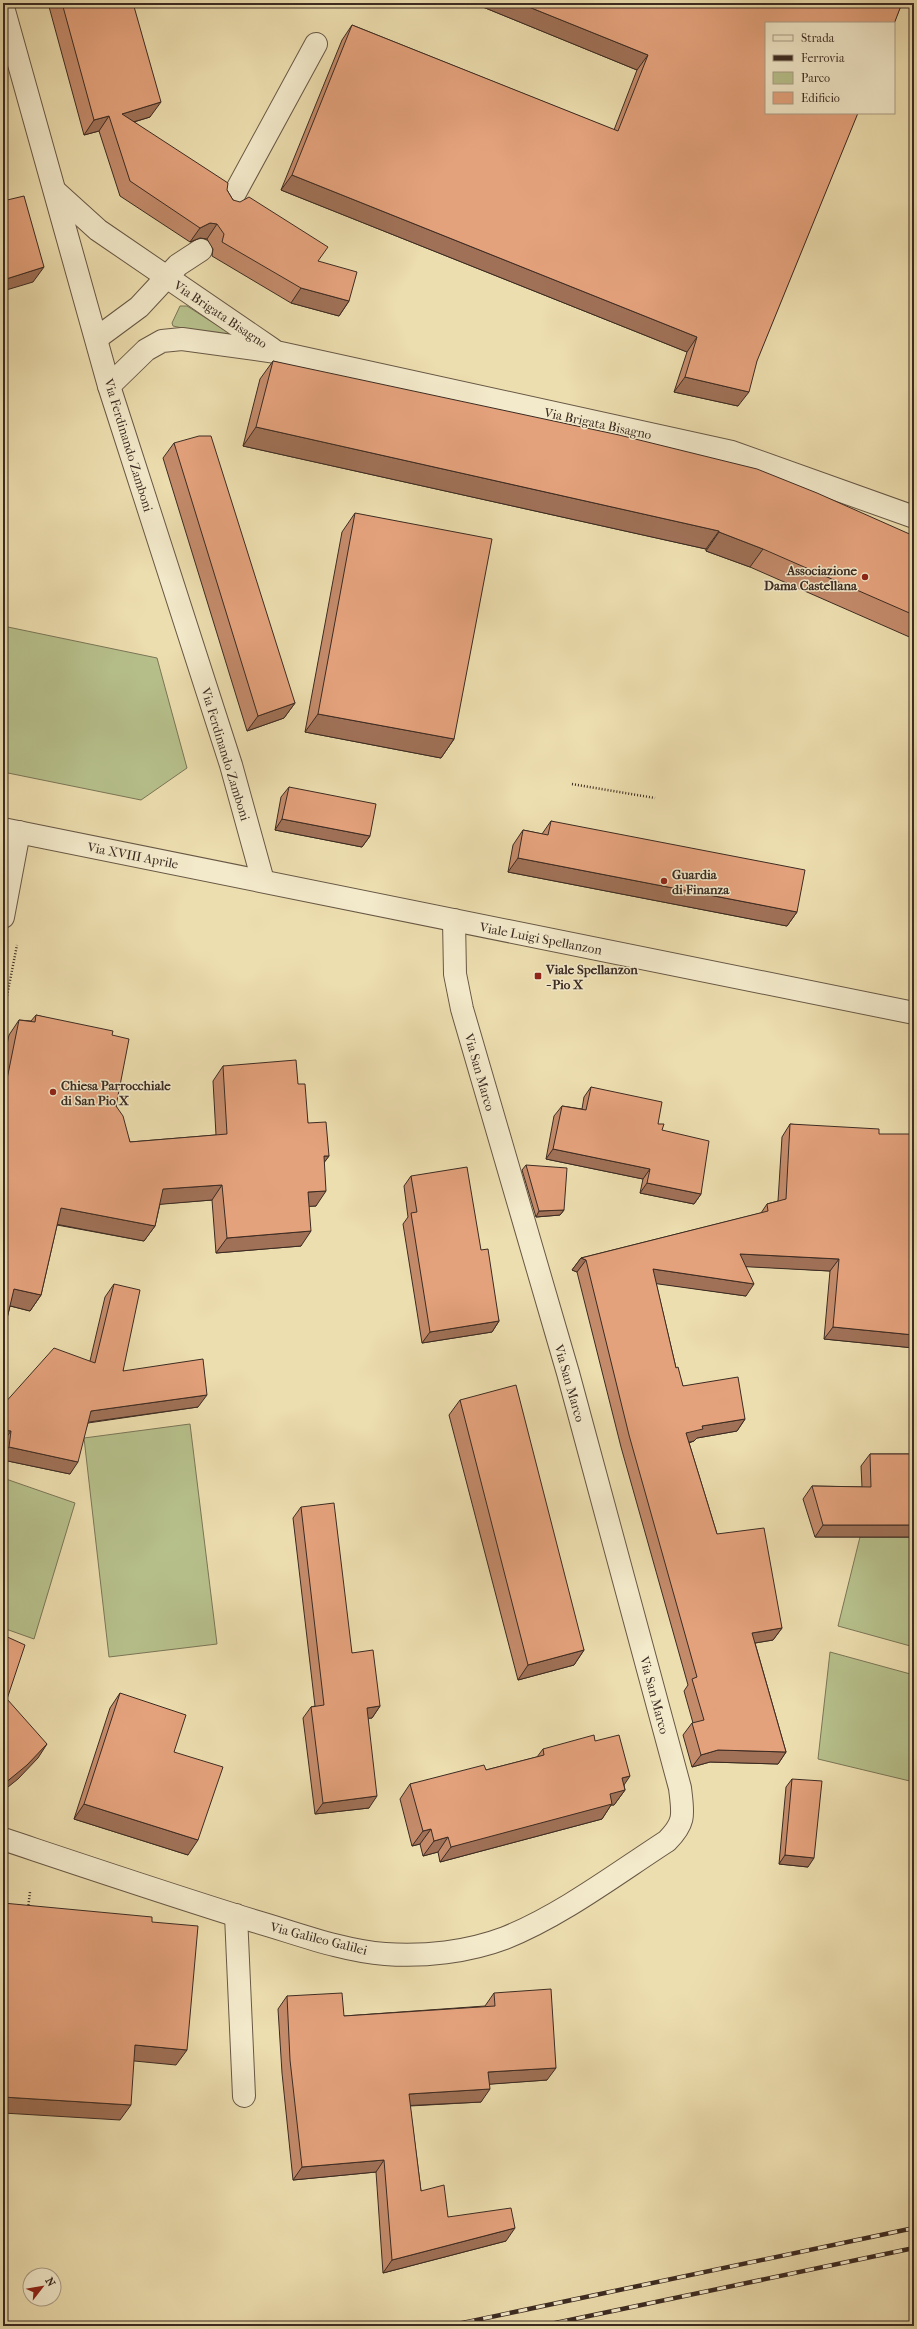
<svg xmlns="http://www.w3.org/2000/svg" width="917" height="2329" viewBox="0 0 917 2329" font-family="'IM FELL French Canon',serif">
<rect width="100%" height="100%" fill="#eddeaf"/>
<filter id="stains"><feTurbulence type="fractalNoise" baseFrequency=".005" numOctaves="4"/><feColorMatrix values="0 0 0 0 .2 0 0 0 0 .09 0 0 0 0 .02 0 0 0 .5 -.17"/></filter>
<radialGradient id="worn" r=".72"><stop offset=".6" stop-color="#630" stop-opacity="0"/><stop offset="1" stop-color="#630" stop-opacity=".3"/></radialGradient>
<g fill="#b7c18c" stroke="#7a7657">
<path d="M 180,306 L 187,306 L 229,333 L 233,339 L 173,326 L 172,323 Z"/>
<path d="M 3,626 L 157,658 L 187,768 L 141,800 L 3,772 Z"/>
<path d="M 190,1424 L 217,1644 L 109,1657 L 84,1438 Z"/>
<path d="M 3,1478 L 75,1503 L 34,1639 L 3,1628 Z"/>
<path d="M 860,1537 L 914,1537 L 914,1647 L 838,1626 Z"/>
<path d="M 830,1652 L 914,1675 L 914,1782 L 818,1759 Z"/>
</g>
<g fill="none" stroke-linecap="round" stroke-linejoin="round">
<defs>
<g id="minor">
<path d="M 3,7 L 109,386 L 231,765 L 263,881"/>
<path d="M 56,192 L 98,230 L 272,349"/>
<path d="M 229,204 L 316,44"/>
<path d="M 97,338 L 139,307 L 178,265 L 201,250"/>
<path d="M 109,386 L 146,350 L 162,341 L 182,339 L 276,352 L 732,452 L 914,517"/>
<path d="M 3,829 L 914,1013"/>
<path d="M 3,917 L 19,832"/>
<path d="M 3,1839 C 87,1867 170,1895 254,1921 C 296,1933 342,1951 385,1954 C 424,1957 468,1952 505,1938 C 562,1915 616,1874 667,1841 C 686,1822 683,1814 680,1788 L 568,1373 L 462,1009 L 455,974 L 454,920"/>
<path d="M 236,1915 L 244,2096"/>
</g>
</defs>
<use href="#minor" stroke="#685845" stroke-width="24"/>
<g stroke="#3c2b22" stroke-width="2.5" stroke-dasharray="1 2" stroke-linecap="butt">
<path d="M 572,784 L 655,798"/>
<path d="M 3,1016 L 17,945"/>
<path d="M 28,1908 L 30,1892"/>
</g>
<use href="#minor" stroke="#f3eacb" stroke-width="22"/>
<defs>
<g id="rail">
<path d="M 448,2326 L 914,2228"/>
<path d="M 541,2326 L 914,2248"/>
</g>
</defs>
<use href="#rail" stroke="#3c2b22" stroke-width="4.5"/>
<use href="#rail" stroke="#f3eacb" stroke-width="3" stroke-dasharray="9" stroke-linecap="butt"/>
</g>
<g fill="#c48b6b" stroke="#3c2b22">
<path d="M 48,3 L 133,3 L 150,117 L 134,122 L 227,190 L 233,200 L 318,261 L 349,301 L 339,316 L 291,303 L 212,256 L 213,249 L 207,239 L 200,238 L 190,242 L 120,196 L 99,131 L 84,135 Z"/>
<path d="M 479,3 L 902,3 L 738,406 L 674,392 L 687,352 L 281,190 L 342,40 L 352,25 L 614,130 L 637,70 L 478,5 Z"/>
<path d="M 273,361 L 914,536 L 914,639 L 750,567 L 706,551 L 706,549 L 243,446 L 260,379 Z"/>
<path d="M 174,443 L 295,703 L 284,718 L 247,731 L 163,458 Z"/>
<path d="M 355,513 L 454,739 L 441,758 L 305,732 L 342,532 Z"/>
<path d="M 289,787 L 370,836 L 362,847 L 275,830 L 281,797 Z"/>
<path d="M 551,821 L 797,912 L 787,926 L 508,872 L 513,845 L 523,830 L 542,834 Z"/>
<path d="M 36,1015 L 112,1035 L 116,1106 L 130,1142 L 216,1135 L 213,1081 L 223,1066 L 298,1084 L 308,1123 L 329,1156 L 324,1162 L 316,1206 L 309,1206 L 301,1246 L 216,1253 L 212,1200 L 160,1204 L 155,1226 L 144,1241 L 57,1225 L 41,1295 L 30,1311 L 10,1306 L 3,1335 L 3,1063 L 9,1035 L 19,1020 L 31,1021 Z"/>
<path d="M 591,1087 L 658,1124 L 701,1194 L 694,1204 L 640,1193 L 643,1179 L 546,1159 L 554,1116 L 562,1106 L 582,1109 L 584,1097 Z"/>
<path d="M 790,1124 L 879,1134 L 914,1348 L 824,1339 L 830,1271 L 746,1266 L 746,1296 L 656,1283 L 676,1368 L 683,1386 L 745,1419 L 737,1431 L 697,1438 L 694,1441 L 689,1443 L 717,1534 L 782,1628 L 773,1640 L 755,1643 L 786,1752 L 778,1764 L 710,1762 L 692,1767 L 683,1735 L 692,1723 L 693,1723 L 684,1691 L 688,1685 L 621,1447 L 577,1272 L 572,1270 L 581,1258 L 761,1213 L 767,1204 L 778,1201 L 782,1137 Z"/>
<path d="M 526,1165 L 564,1210 L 560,1215 L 536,1217 L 522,1170 Z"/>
<path d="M 411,1176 L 481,1250 L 499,1321 L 492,1332 L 422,1343 L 403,1224 L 408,1217 L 404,1186 Z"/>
<path d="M 114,1284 L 123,1371 L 198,1407 L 88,1423 L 70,1474 L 3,1460 L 3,1405 L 90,1361 L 105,1297 Z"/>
<path d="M 460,1400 L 584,1650 L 574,1665 L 518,1680 L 449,1415 Z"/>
<path d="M 870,1454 L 914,1454 L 914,1537 L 815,1537 L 803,1499 L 812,1486 L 862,1487 L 861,1466 Z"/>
<path d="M 301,1507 L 352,1653 L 380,1706 L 372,1718 L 368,1718 L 369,1808 L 315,1814 L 303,1718 L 311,1707 L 315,1706 L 293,1518 Z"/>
<path d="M 120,1693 L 188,1855 L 74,1819 L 110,1708 Z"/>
<path d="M 543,1749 L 624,1785 L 625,1790 L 614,1805 L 611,1805 L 602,1819 L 440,1862 L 438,1852 L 423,1856 L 420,1844 L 412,1846 L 400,1799 L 410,1784 L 486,1770 L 537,1757 Z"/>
<path d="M 792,1779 L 808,1867 L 779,1864 L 786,1787 Z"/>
<path d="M 494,1993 L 547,2080 L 489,2084 L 481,2102 L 410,2106 L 421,2191 L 448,2217 L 506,2241 L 383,2273 L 376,2172 L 293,2180 L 282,2073 L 278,2009 L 287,1996 L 344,2016 L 485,2006 Z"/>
</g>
<g fill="#a07157" stroke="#3c2b22">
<path d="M 480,3 L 519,3 L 648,55 L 637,70 L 478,5 Z"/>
<path d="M 161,102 L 150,117 L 113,128 L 122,114 Z"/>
<path d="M 109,116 L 99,131 L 84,135 L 94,120 Z"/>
<path d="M 292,175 L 697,337 L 687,352 L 281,190 Z"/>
<path d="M 210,223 L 217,224 L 207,239 L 200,238 L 190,242 L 200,228 Z"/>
<path d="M 44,267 L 33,282 L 3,291 L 3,280 Z"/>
<path d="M 301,288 L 349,301 L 339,316 L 291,303 Z"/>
<path d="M 685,377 L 749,392 L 738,406 L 674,392 Z"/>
<path d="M 256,427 L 719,531 L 706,549 L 243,446 Z"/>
<path d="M 719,532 L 763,549 L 750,567 L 706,551 Z"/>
<path d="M 295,703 L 284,718 L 247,731 L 258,716 Z"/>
<path d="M 318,714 L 454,739 L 441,758 L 305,732 Z"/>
<path d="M 282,819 L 370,836 L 362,847 L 275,830 Z"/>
<path d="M 518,858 L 797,912 L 787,926 L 508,872 Z"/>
<path d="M 553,1149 L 650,1169 L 643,1179 L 546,1159 Z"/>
<path d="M 324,1156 L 329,1156 L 318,1171 Z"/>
<path d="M 647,1183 L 701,1194 L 694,1204 L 640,1193 Z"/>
<path d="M 222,1185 L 212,1200 L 152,1205 L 163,1189 Z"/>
<path d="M 326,1191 L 316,1206 L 297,1207 L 308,1192 Z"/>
<path d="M 61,1208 L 155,1226 L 144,1241 L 50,1223 Z"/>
<path d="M 564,1210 L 560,1215 L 536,1217 L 539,1211 Z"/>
<path d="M 311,1231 L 301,1246 L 216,1253 L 227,1238 Z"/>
<path d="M 740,1254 L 839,1259 L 830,1271 L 732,1266 Z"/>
<path d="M 581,1258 L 586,1260 L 577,1272 L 572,1270 Z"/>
<path d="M 653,1269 L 754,1284 L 746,1296 L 644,1282 Z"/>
<path d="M 14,1289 L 41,1295 L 30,1311 L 3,1304 Z"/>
<path d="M 499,1321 L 492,1332 L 422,1343 L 430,1332 Z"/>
<path d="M 833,1327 L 914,1335 L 914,1348 L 824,1339 Z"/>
<path d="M 207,1395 L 198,1407 L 82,1423 L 91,1411 Z"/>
<path d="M 745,1419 L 737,1431 L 697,1438 L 694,1441 L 678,1445 L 686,1433 L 702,1426 Z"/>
<path d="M 3,1430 L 11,1431 L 3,1442 Z"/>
<path d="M 9,1447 L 78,1462 L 70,1474 L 3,1460 L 3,1456 Z"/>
<path d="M 823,1525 L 914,1525 L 914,1537 L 815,1537 Z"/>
<path d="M 782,1628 L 773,1640 L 743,1645 L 752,1633 Z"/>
<path d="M 584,1650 L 574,1665 L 518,1680 L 528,1665 Z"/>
<path d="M 380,1706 L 372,1718 L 359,1719 L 367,1708 Z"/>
<path d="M 47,1744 L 38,1758 L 18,1779 L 3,1791 L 4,1784 Z"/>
<path d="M 718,1750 L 786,1752 L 778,1764 L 710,1762 L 692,1767 L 701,1755 Z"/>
<path d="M 630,1776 L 620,1791 L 625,1790 L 614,1805 L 611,1805 L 602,1819 L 440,1862 L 451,1847 L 610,1794 L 622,1778 Z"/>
<path d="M 377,1796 L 369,1808 L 315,1814 L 323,1803 Z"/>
<path d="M 84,1804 L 198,1840 L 188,1855 L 74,1819 Z"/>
<path d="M 431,1829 L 420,1844 L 412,1846 L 423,1831 Z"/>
<path d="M 448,1837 L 438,1852 L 423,1856 L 434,1841 Z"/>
<path d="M 785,1855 L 814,1858 L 808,1867 L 779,1864 Z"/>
<path d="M 135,2045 L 187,2050 L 176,2065 L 124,2060 Z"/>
<path d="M 556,2068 L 547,2080 L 479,2085 L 488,2072 Z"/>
<path d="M 490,2089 L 481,2102 L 400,2106 L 409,2094 Z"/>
<path d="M 3,2097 L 131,2105 L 120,2120 L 3,2113 Z"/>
<path d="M 384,2160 L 376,2172 L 293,2180 L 302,2167 Z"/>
<path d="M 515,2228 L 506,2241 L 383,2273 L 392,2260 Z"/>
</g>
<g fill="#e4a27c" stroke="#3c2b22">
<path d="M 62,3 L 133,3 L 161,102 L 122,114 L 228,183 L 227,190 L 233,200 L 240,202 L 249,197 L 328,247 L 318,261 L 357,272 L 349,301 L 301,288 L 222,242 L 224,234 L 217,224 L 210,223 L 200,228 L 130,181 L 109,116 L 94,120 Z"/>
<path d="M 519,3 L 902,3 L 894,24 L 894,23 L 766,23 L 766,113 L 858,113 L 757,361 L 749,392 L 685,377 L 697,337 L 292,175 L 352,25 L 618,131 L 648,55 Z"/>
<path d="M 24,196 L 44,267 L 3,280 L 3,201 Z"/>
<path d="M 273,361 L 619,435 L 757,469 L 817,493 L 914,536 L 914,615 L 763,549 L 719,532 L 719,531 L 256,427 Z"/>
<path d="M 199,436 L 211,436 L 295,703 L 258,716 L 174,443 Z"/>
<path d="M 355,513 L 492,539 L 454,739 L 318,714 Z"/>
<path d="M 289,787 L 376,804 L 370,836 L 282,819 Z"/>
<path d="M 551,821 L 805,870 L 797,912 L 518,858 L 523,830 L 548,835 Z"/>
<path d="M 36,1015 L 113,1031 L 112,1035 L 129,1039 L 116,1106 L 123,1116 L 130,1142 L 227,1134 L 223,1066 L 296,1060 L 298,1084 L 305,1084 L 308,1123 L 326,1122 L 329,1156 L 324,1156 L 326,1191 L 308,1192 L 311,1231 L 227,1238 L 222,1185 L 163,1189 L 155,1226 L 61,1208 L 41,1295 L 14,1289 L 3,1335 L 3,1085 L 6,1084 L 19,1020 L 35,1022 Z"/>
<path d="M 591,1087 L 662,1102 L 658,1124 L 664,1124 L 662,1130 L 709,1141 L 701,1194 L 647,1183 L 650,1169 L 553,1149 L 562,1106 L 586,1110 Z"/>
<path d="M 790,1124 L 879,1129 L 879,1134 L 914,1134 L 914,1335 L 833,1327 L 839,1259 L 740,1254 L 754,1284 L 653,1269 L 676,1368 L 678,1367 L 683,1386 L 738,1377 L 745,1419 L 702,1426 L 703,1429 L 686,1433 L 717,1534 L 764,1528 L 782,1628 L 752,1633 L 786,1752 L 718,1750 L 701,1755 L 692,1723 L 704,1720 L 692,1679 L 697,1677 L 629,1435 L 586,1260 L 581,1258 L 768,1211 L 767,1204 L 786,1199 Z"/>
<path d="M 526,1165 L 567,1168 L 564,1210 L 539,1211 Z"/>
<path d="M 467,1167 L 481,1250 L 488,1249 L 499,1321 L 430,1332 L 411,1213 L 417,1212 L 411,1176 Z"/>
<path d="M 114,1284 L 140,1290 L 123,1371 L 203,1359 L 207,1395 L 91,1411 L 78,1462 L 9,1447 L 11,1431 L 3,1430 L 3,1405 L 54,1348 L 95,1363 Z"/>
<path d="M 516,1385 L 584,1650 L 528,1665 L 460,1400 Z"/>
<path d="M 870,1454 L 914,1454 L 914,1525 L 823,1525 L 812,1486 L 871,1487 Z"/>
<path d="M 334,1503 L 352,1653 L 373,1650 L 380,1706 L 367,1708 L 377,1796 L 323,1803 L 311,1707 L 324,1705 L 301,1507 Z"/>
<path d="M 3,1635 L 25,1645 L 7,1699 L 47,1744 L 27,1765 L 4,1784 L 3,1784 Z"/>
<path d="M 120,1693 L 186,1715 L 174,1752 L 223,1767 L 198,1840 L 84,1804 Z"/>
<path d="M 594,1735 L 595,1741 L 619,1735 L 630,1776 L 622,1778 L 625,1790 L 610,1794 L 612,1804 L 451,1847 L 448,1837 L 434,1841 L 431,1829 L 423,1831 L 410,1784 L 484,1765 L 486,1770 L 544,1755 L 543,1749 Z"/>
<path d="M 792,1779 L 822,1781 L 814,1858 L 785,1855 Z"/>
<path d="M 3,1903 L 152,1917 L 152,1922 L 198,1926 L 187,2050 L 135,2045 L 131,2105 L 3,2097 Z"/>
<path d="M 551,1989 L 556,2068 L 488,2072 L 490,2089 L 409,2094 L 421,2191 L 444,2185 L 448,2217 L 511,2208 L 515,2228 L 392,2260 L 384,2160 L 302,2167 L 290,2060 L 287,1996 L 342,1993 L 344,2016 L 495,2006 L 494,1993 Z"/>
</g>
<g fill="#8f2418" stroke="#f3eacb" stroke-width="1.5">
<circle cx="865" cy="577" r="4"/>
<circle cx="664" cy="881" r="4"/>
<rect x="534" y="972" width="8" height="8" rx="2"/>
<circle cx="53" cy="1092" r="4"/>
</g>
<g text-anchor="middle" stroke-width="3" stroke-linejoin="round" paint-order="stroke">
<g font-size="13" fill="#3c2b22" stroke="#f3eacb">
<text transform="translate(221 314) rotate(34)" y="5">Via Brigata Bisagno</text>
<text transform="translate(598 423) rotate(12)" y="5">Via Brigata Bisagno</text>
<text transform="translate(129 445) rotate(73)" y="5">Via Ferdinando Zamboni</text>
<text transform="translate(226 754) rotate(73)" y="5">Via Ferdinando Zamboni</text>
<text transform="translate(133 855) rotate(11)" y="5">Via XVIII Aprile</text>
<text transform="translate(541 938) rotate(11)" y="5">Viale Luigi Spellanzon</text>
<text transform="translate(480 1072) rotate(74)" y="5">Via San Marco</text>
<text transform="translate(570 1383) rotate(74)" y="5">Via San Marco</text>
<text transform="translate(655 1695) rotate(75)" y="5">Via San Marco</text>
<text transform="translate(319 1938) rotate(14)" y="5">Via Galileo Galilei</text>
</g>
<g font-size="13" font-weight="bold" fill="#3c2b22" stroke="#f3eacb" text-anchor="start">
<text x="857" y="575" text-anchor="end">Associazione<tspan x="857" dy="15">Dama Castellana</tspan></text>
<text x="672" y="879">Guardia<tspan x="672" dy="15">di Finanza</tspan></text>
<text x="546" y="974">Viale Spellanzon<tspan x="546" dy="15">- Pio X</tspan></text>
<text x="61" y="1090">Chiesa Parrocchiale<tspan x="61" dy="15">di San Pio X</tspan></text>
</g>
</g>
<rect width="917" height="2329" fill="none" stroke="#eddeaf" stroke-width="16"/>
<rect x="4" y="4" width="909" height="2321" fill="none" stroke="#3c2b22" stroke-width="2"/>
<rect x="8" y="8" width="901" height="2313" fill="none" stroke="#3c2b22"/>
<rect x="765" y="22" width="130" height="92" fill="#f3eacb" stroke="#aa9e87"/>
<rect x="773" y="35" width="20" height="6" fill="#f3eacb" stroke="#aa9e87"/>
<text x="801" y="42" font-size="12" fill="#3c2b22">Strada</text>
<rect x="773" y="55" width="20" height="6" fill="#3c2b22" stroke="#aa9e87"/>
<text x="801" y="62" font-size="12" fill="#3c2b22">Ferrovia</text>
<rect x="773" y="72" width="20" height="12" fill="#b7c18c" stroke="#aa9e87"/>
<text x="801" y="82" font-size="12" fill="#3c2b22">Parco</text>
<rect x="773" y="92" width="20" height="12" fill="#e4a27c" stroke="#aa9e87"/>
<text x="801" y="102" font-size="12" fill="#3c2b22">Edificio</text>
<g transform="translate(42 2287) rotate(59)"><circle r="19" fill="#f3eacb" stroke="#aa9e87"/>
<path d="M0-3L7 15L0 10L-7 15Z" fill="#8f2418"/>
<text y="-6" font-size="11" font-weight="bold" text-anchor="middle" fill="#3c2b22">N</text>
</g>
<rect width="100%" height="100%" filter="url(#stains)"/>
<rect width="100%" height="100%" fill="url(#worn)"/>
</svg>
